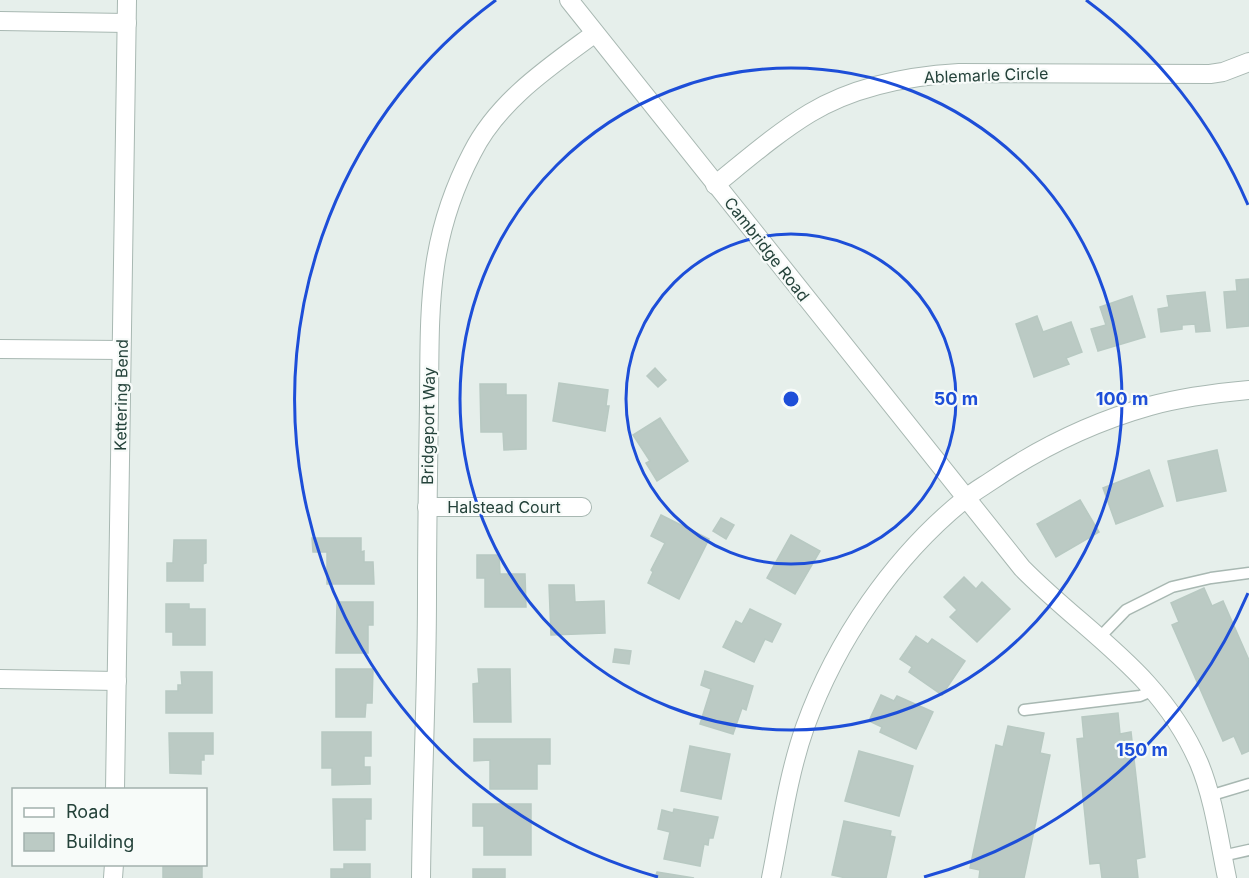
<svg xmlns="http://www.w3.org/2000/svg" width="1249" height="878" viewBox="0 0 1249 878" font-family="Inter,sans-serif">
<rect width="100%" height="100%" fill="#e6efeb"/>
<g fill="#bbcac4" stroke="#b8c9c2" stroke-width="1.5">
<path d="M 1249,279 L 1249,326 L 1227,328 L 1224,292 L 1237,291 L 1236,280 Z"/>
<path d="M 1205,292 L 1210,331 L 1196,332 L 1195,324 L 1182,325 L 1182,329 L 1161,332 L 1158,309 L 1169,307 L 1167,296 Z"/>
<path d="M 1132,296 L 1145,337 L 1098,351 L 1091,329 L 1106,325 L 1100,307 Z"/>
<path d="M 1037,316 L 1043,332 L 1071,322 L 1082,352 L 1066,358 L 1069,364 L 1034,377 L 1016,324 Z"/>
<path d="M 655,368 L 666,380 L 658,387 L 647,376 Z"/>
<path d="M 559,383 L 608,390 L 606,406 L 609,406 L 605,431 L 553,421 Z"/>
<path d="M 480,384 L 506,384 L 506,395 L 526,395 L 526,449 L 504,450 L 503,432 L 481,432 Z"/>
<path d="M 660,418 L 688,461 L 657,481 L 646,463 L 650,461 L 633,435 Z"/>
<path d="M 1217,450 L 1226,491 L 1177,501 L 1168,461 Z"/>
<path d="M 1149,470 L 1163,506 L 1116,524 L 1103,488 Z"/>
<path d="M 1080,500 L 1099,532 L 1056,557 L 1037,524 Z"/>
<path d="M 661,515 L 709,539 L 679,599 L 648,583 L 653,572 L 651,570 L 665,543 L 651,536 Z"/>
<path d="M 721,518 L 734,525 L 726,539 L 713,531 Z"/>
<path d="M 791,535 L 820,551 L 795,594 L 767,578 Z"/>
<path d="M 312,538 L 361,538 L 361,552 L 364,551 L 364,562 L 373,562 L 374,584 L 327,584 L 327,552 L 313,552 Z"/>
<path d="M 174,540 L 206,540 L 206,563 L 203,564 L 203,581 L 167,581 L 167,563 L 173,563 Z"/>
<path d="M 477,555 L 499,555 L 500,574 L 525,574 L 526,607 L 485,607 L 485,578 L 477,578 Z"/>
<path d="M 964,577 L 976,589 L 982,582 L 1010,609 L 977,642 L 950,617 L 957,610 L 944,597 Z"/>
<path d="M 549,585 L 574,585 L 575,602 L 604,601 L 605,633 L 551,635 Z"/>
<path d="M 1204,588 L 1212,606 L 1223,601 L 1249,660 L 1249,751 L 1242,754 L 1234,736 L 1223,741 L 1172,625 L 1179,622 L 1171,603 Z"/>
<path d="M 337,602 L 373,602 L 373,625 L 368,625 L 368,653 L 336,653 Z"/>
<path d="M 166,604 L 189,604 L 189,609 L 205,609 L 205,645 L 173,645 L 173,632 L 166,632 Z"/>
<path d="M 750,609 L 781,624 L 772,642 L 765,639 L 754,662 L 723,647 L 736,621 L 742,624 Z"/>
<path d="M 916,636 L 928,644 L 932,639 L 965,661 L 942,695 L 909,672 L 912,667 L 900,659 Z"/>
<path d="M 615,649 L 631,651 L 629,664 L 613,662 Z"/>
<path d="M 336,669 L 373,669 L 372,703 L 366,703 L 365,717 L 336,717 Z"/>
<path d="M 478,669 L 510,669 L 511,722 L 474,722 L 473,684 L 479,683 Z"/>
<path d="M 705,671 L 753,686 L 746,710 L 742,708 L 733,734 L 700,724 L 711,689 L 701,685 Z"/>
<path d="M 181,672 L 212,672 L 212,713 L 166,713 L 166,691 L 178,691 L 178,685 L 182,685 Z"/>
<path d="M 881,695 L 894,701 L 897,696 L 933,712 L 916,749 L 880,732 L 882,727 L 869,721 Z"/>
<path d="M 1118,713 L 1120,734 L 1131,732 L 1145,857 L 1136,859 L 1138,878 L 1102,878 L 1100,863 L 1090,864 L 1077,739 L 1084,738 L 1082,717 Z"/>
<path d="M 1008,726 L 1044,733 L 1040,753 L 1050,755 L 1024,878 L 979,878 L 980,870 L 970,868 L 996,745 L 1003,747 Z"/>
<path d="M 322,732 L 371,732 L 371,756 L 364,756 L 364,767 L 370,767 L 370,784 L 332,785 L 332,768 L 322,768 Z"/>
<path d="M 169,733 L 213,733 L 213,754 L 204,754 L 204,760 L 201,760 L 201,774 L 170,773 Z"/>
<path d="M 474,739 L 550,739 L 550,764 L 537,764 L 537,789 L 490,789 L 490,760 L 474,761 Z"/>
<path d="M 690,746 L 730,754 L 721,799 L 681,791 Z"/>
<path d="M 859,751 L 913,766 L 899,816 L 845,801 Z"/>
<path d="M 333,799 L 371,799 L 371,819 L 365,819 L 365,850 L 334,850 Z"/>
<path d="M 473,804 L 531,804 L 531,855 L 484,855 L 484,826 L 473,826 Z"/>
<path d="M 674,809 L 718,817 L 713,838 L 709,838 L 708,845 L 704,844 L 700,866 L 664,859 L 670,832 L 658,829 L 662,810 L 673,813 Z"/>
<path d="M 844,821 L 891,831 L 890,836 L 895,837 L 886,878 L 846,878 L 832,875 Z"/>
<rect x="163" y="864" width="39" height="14"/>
<path d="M 344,864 L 370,864 L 370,878 L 331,878 L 331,869 L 344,869 Z"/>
<rect x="473" y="869" width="32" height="9"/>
<path d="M 657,872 L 694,878 L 655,878 Z"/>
</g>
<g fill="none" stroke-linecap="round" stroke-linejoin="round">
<defs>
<g id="service">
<path d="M 1100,637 L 1126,610 L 1172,587 L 1211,578 L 1249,573"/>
<path d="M 1024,710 L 1140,696 L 1154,690"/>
<path d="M 1209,796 L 1249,784"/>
<path d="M 1222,856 L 1249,850"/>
</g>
<g id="minor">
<path d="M 569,0 L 1022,568 C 1087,634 1160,673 1199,763 C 1214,799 1219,840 1227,878"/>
<path d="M 0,21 L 127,23"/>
<path d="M 715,185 C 746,160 777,133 810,113 C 855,86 908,76 959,73 L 1210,74 L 1223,72 L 1249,62"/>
<path d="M 0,349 L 121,350"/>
<path d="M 427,507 L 582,507"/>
<path d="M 0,679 L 117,681"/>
<path d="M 115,790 L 127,0"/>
<path d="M 113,878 L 114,864"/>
<path d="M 421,878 C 422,784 427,690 427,596 C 427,533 428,469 429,405 C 430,310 426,241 472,153 C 498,101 549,67 594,34"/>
<path d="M 771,878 C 781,828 788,775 805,727 C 836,641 893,557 965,499 C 973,492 982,487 991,481 C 1041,447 1093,422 1150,406 C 1183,397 1216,393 1249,390"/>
</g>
</defs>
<use href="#service" stroke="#a8b8b2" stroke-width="13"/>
<use href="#minor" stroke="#a8b8b2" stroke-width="20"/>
<use href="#service" stroke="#fff" stroke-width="10"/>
<use href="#minor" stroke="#fff" stroke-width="18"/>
</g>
<g fill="none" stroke="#1d4ed8" stroke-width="3">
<circle cx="791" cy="399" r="165"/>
<circle cx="791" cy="399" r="331"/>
<path d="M1248 593A496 496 0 0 1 924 877M658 877A496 496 0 0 1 496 0M1086 0A496 496 0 0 1 1248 205"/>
</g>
<g text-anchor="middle" stroke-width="4.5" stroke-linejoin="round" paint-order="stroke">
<g font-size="16" fill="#24423a" stroke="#f7fbf9">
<text transform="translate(986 75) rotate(-2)" y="6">Ablemarle Circle</text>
<text transform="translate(767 249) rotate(52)" y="6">Cambridge Road</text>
<text transform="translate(121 395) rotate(-89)" y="6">Kettering Bend</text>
<text transform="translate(428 426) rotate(-89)" y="6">Bridgeport Way</text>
<text x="504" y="513">Halstead Court</text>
</g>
</g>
<circle cx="791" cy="399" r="9" fill="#1d4ed8" stroke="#f7fbf9" stroke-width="3"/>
<g font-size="18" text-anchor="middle" font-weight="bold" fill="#1d4ed8" stroke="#f7fbf9" stroke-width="4.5" stroke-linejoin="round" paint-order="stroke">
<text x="956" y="405">50 m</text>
<text x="1122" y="405">100 m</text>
<text x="1142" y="756">150 m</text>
</g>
<rect x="12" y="788" width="195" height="78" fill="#f7fbf9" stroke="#a3b1ad" stroke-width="1.5"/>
<rect x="24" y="808" width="30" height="9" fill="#ffffff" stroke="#a3b1ad" stroke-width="1.5"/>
<text x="66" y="818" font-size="18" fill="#24423a">Road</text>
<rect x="24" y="833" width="30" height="18" fill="#bbcac4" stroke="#a3b1ad" stroke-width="1.5"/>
<text x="66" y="848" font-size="18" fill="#24423a">Building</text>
</svg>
